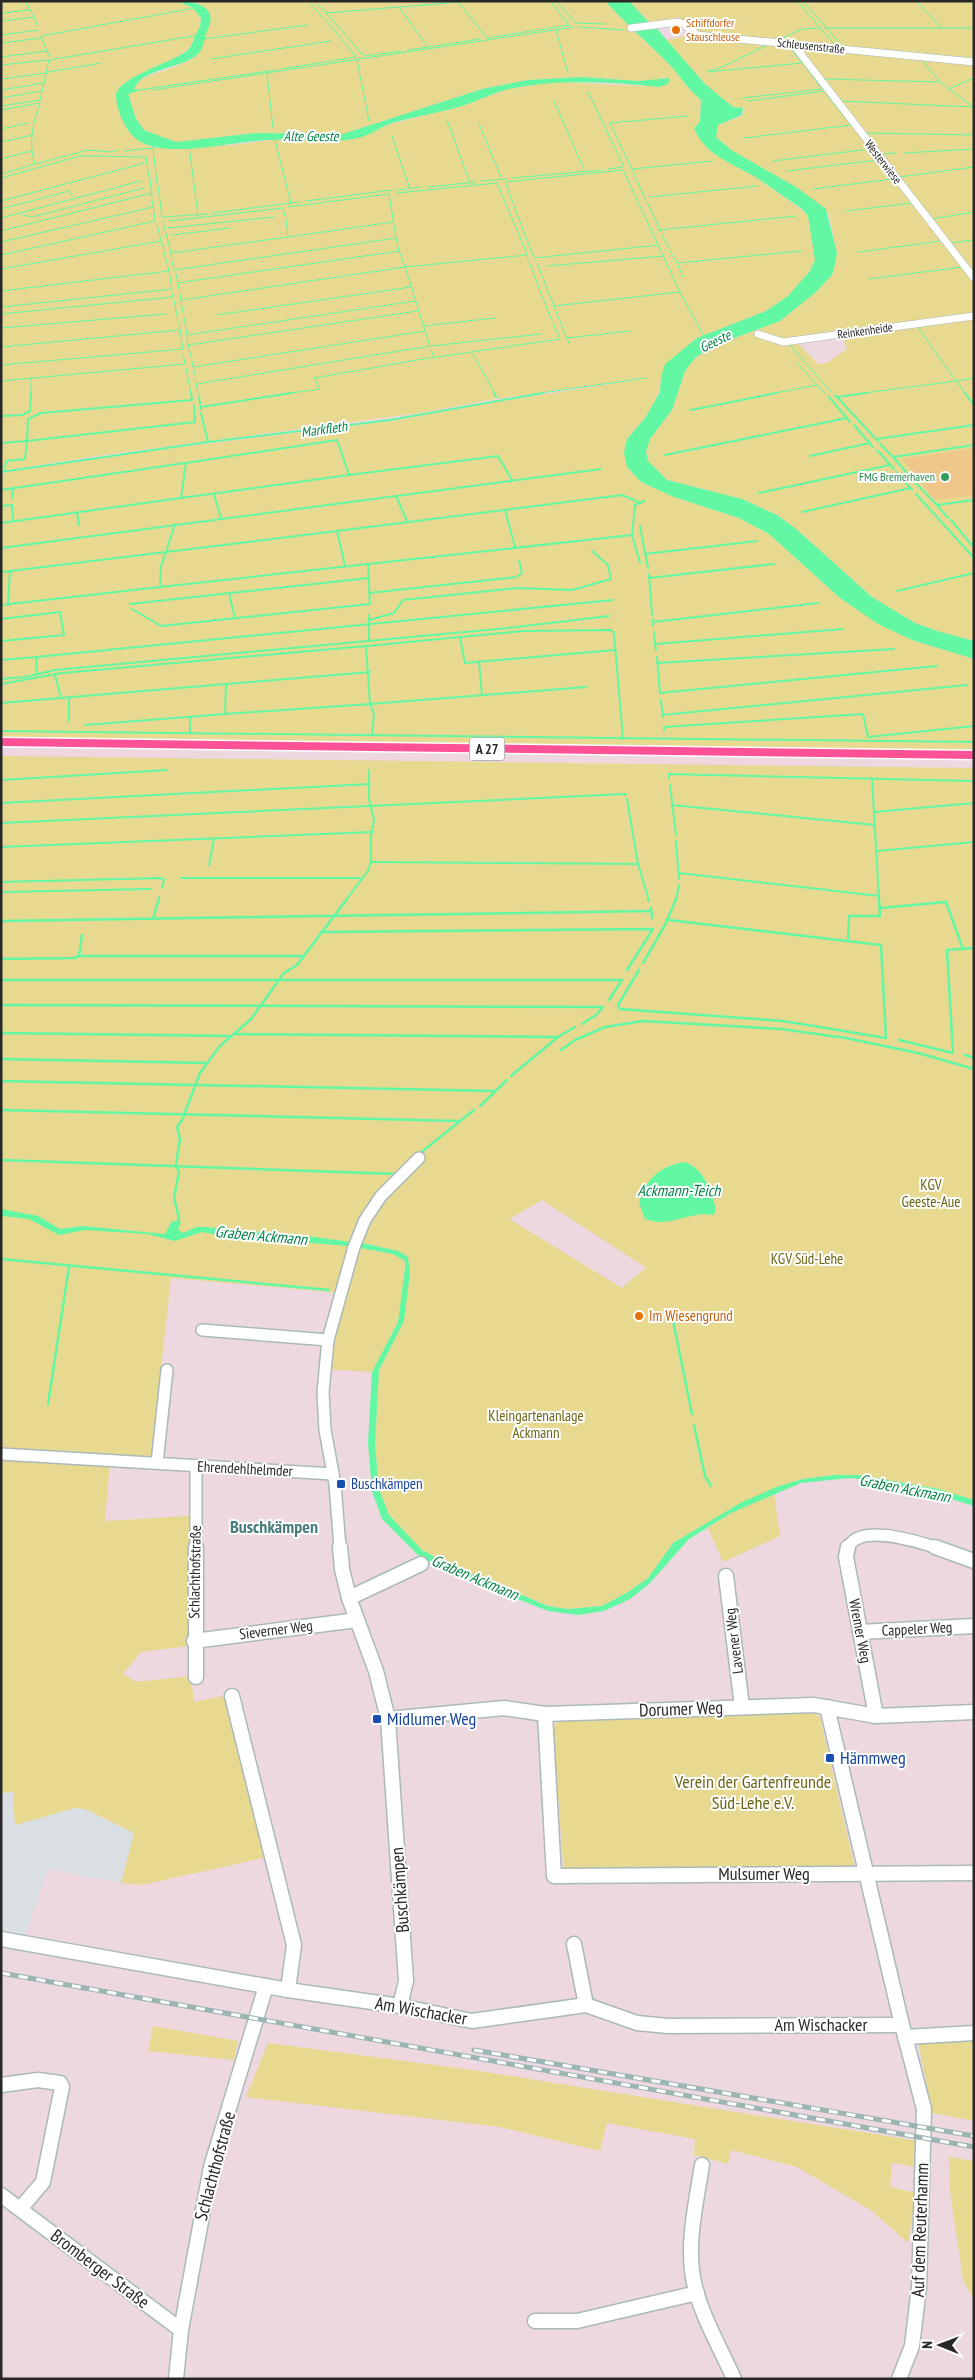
<svg xmlns="http://www.w3.org/2000/svg" width="975" height="2380" viewBox="0 0 975 2380" font-family="'PT Sans Narrow',sans-serif">
<rect width="100%" height="100%" fill="#ecd8de"/>
<path fill="#dadfe4" d="M 13,1792 L 15,1824 L 75,1808 L 85,1809 L 134,1833 L 121,1883 L 48,1869 L 21,1946 L 1,1942 L 1,1793 Z"/>
<g fill="#e7d990" fill-rule="evenodd">
<path d="M 1,1 L 177,1 C 199,8 207,16 195,37 C 192,42 192,46 187,50 C 165,69 131,69 116,96 L 125,124 L 138,140 L 152,147 L 172,148 L 232,145 L 271,140 L 324,140 L 359,138 L 387,125 L 457,107 L 508,89 L 555,82 L 643,86 L 670,79 L 638,81 L 582,77 L 528,80 L 482,89 L 343,134 L 256,133 L 187,141 L 171,142 L 144,130 L 136,119 L 128,94 L 134,91 L 136,84 L 142,79 C 155,73 191,63 198,54 C 204,46 204,36 208,28 C 213,16 205,7 194,1 L 605,1 C 625,23 647,42 668,63 C 680,76 688,89 701,100 L 700,122 L 723,160 L 757,178 L 802,210 L 808,216 L 815,260 L 810,271 L 788,296 L 766,311 L 697,338 L 661,377 C 660,403 643,420 627,439 L 627,467 L 641,482 L 674,497 L 739,518 L 769,534 L 840,598 L 912,640 L 974,659 L 974,750 L 1,737 L 1,473 L 173,448 L 398,420 L 496,402 L 648,378 L 495,399 L 420,413 L 103,455 L 1,471 Z"/>
<path d="M 629,1 L 974,1 L 974,315 L 783,341 L 761,332 L 754,335 L 774,343 L 797,342 L 818,364 L 827,363 L 847,349 L 844,341 L 850,334 L 974,317 L 974,641 L 937,631 L 915,623 L 872,597 L 795,528 L 777,515 L 742,499 L 667,480 L 648,461 L 646,452 L 650,439 L 672,410 L 685,371 L 696,357 L 724,342 L 780,321 L 816,292 L 832,275 L 835,264 L 837,253 L 829,214 L 796,187 L 731,150 L 716,137 L 718,125 L 742,116 L 744,111 L 743,108 L 733,107 L 729,104 L 705,84 L 666,40 L 697,34 L 691,26 L 651,24 Z"/>
<path d="M 1,756 L 974,768 L 974,1500 L 939,1489 L 858,1475 L 834,1475 L 803,1479 L 779,1486 L 673,1543 L 648,1578 L 628,1592 L 602,1606 L 568,1609 L 549,1606 L 450,1565 L 422,1550 L 389,1515 L 379,1489 L 375,1445 L 379,1370 L 404,1321 L 408,1257 L 398,1251 L 358,1242 L 356,1247 L 393,1254 L 405,1261 L 404,1291 L 398,1322 L 372,1372 L 326,1369 L 341,1293 L 171,1278 L 150,1466 L 110,1462 L 105,1521 L 189,1516 L 188,1646 L 141,1652 L 123,1674 L 136,1682 L 191,1676 L 194,1702 L 229,1695 L 268,1857 L 141,1885 L 121,1883 L 134,1833 L 85,1809 L 75,1808 L 15,1825 L 13,1792 L 1,1793 ZM 542,1200 L 645,1267 L 645,1268 L 622,1288 L 509,1219 Z"/>
<path d="M 774,1493 L 780,1536 L 723,1562 L 708,1528 L 731,1513 Z"/>
<path d="M 814,1712 L 820,1718 L 855,1869 L 564,1874 L 553,1731 L 555,1724 L 559,1721 Z"/>
<path d="M 153,2026 L 238,2041 L 234,2060 L 148,2051 Z"/>
<path d="M 974,2037 L 974,2121 L 932,2113 L 918,2040 Z"/>
<path d="M 268,2043 L 473,2070 L 918,2141 L 917,2167 L 892,2163 L 890,2187 L 916,2193 L 908,2243 L 872,2211 L 797,2167 L 731,2150 L 728,2164 L 694,2155 L 695,2139 L 607,2123 L 600,2151 L 500,2127 L 246,2097 Z"/>
<path d="M 949,2157 L 974,2161 L 974,2300 L 963,2280 L 950,2191 Z"/>
</g>
<path fill="#f0c78b" d="M 974,448 L 974,495 L 935,500 L 902,459 Z"/>
<g fill="#62f7a3">
<path d="M 177,1 C 189,1 215,4 210,23 C 209,27 207,30 206,34 C 204,41 203,50 197,55 C 182,68 141,69 134,89 L 141,90 L 128,94 L 136,119 L 144,130 L 176,142 L 256,133 L 343,134 L 482,89 L 528,80 L 582,77 L 638,81 L 670,78 L 668,84 L 659,87 C 609,82 558,79 509,89 C 492,93 475,102 459,107 C 436,113 412,117 389,124 C 379,128 369,136 358,138 C 330,144 300,139 272,140 C 237,140 171,159 141,142 C 127,135 117,112 116,97 C 115,77 176,62 189,49 C 192,46 192,43 194,39 C 197,30 201,28 201,18 L 193,8 Z"/>
<path d="M 605,1 L 629,1 L 653,27 L 658,30 L 705,84 L 733,107 L 743,108 L 742,115 L 718,125 L 716,137 L 731,150 L 796,187 L 826,209 L 837,253 L 835,264 L 832,275 L 816,292 L 780,321 L 724,342 L 696,357 L 685,371 L 672,410 L 650,439 L 646,452 L 648,461 L 667,480 L 742,499 L 777,515 L 795,528 L 872,597 L 915,623 L 937,631 L 974,641 L 974,659 L 912,640 L 878,624 L 840,598 L 769,534 L 739,518 L 674,497 L 641,482 L 627,467 L 624,453 L 627,439 L 645,418 L 660,392 L 661,377 L 665,364 L 697,338 L 766,311 L 788,296 L 810,271 L 815,260 L 808,216 L 802,209 C 787,199 772,188 757,178 C 734,164 704,155 694,128 L 700,122 L 701,100 C 688,89 680,76 668,63 C 646,41 626,24 605,1 Z"/>
<path d="M 685,1162 C 704,1169 710,1189 716,1208 L 714,1215 C 688,1210 670,1229 645,1219 L 639,1203 C 646,1178 660,1166 685,1162 Z"/>
<path d="M 1,1209 L 38,1216 L 60,1229 L 82,1226 L 165,1234 L 172,1221 L 181,1222 L 178,1230 L 183,1233 L 196,1227 L 205,1227 L 300,1235 L 351,1242 L 348,1246 L 274,1240 L 249,1241 L 202,1232 L 175,1241 L 147,1234 L 85,1230 L 59,1235 L 29,1219 L 1,1216 Z"/>
<path d="M 358,1242 L 398,1251 L 408,1257 L 410,1272 L 404,1321 L 379,1370 L 375,1445 L 379,1489 L 389,1515 L 422,1550 L 450,1565 L 548,1606 L 568,1609 L 602,1606 L 628,1592 L 648,1578 L 673,1543 L 742,1502 L 779,1486 L 803,1479 L 834,1475 L 858,1475 L 939,1489 L 974,1500 L 974,1506 L 942,1496 L 877,1481 L 850,1478 L 801,1483 L 731,1513 L 689,1539 L 649,1584 L 630,1599 L 604,1611 L 578,1615 L 548,1611 L 472,1581 L 419,1556 L 382,1519 L 372,1491 L 368,1443 L 372,1372 L 398,1322 L 405,1268 L 405,1261 L 393,1254 L 355,1247 Z"/>
</g>
<g fill="none" stroke-linecap="round" stroke-linejoin="round">
<g stroke="#62f7a3" stroke-width="1">
<path d="M 25,1 L 34,17"/>
<path d="M 308,1 L 323,18"/>
<path d="M 315,1 L 316,3"/>
<path d="M 462,1 L 458,2 L 487,38 L 569,25 L 550,1"/>
<path d="M 556,1 L 576,23 L 605,24"/>
<path d="M 797,1 L 835,45"/>
<path d="M 803,1 L 843,47"/>
<path d="M 916,1 L 942,28"/>
<path d="M 318,5 L 326,13"/>
<path d="M 425,5 L 458,2"/>
<path d="M 399,7 L 326,13 L 364,56 L 401,51"/>
<path d="M 1,13 L 30,10"/>
<path d="M 1,21 L 34,17 L 37,25"/>
<path d="M 579,27 L 624,30"/>
<path d="M 825,28 L 974,28"/>
<path d="M 556,30 L 568,73"/>
<path d="M 1,35 L 38,30"/>
<path d="M 203,39 L 308,25"/>
<path d="M 778,40 L 802,29 L 819,28"/>
<path d="M 1,43 L 41,38"/>
<path d="M 428,47 L 480,39"/>
<path d="M 790,47 L 802,63"/>
<path d="M 408,50 L 428,47 L 399,7 L 425,5 L 423,1"/>
<path d="M 49,56 L 41,36 L 195,8"/>
<path d="M 1,57 L 47,51"/>
<path d="M 210,59 L 331,41"/>
<path d="M 921,59 L 940,82"/>
<path d="M 357,60 L 369,121"/>
<path d="M 1,65 L 49,60"/>
<path d="M 805,66 L 822,89"/>
<path d="M 281,69 L 356,57 L 326,20"/>
<path d="M 708,71 L 720,68 L 769,44"/>
<path d="M 48,72 L 101,63"/>
<path d="M 708,72 L 802,63"/>
<path d="M 267,73 L 273,128"/>
<path d="M 1,79 L 47,73"/>
<path d="M 823,79 L 940,82 L 973,107"/>
<path d="M 948,89 L 974,78"/>
<path d="M 1,90 L 44,83"/>
<path d="M 139,90 L 276,70"/>
<path d="M 153,90 L 574,27"/>
<path d="M 588,92 L 623,165 L 623,167 L 608,169"/>
<path d="M 827,95 L 851,125"/>
<path d="M 1,98 L 42,91"/>
<path d="M 742,98 L 822,89"/>
<path d="M 40,100 L 49,60 L 199,35"/>
<path d="M 554,101 L 584,169"/>
<path d="M 748,101 L 825,91 L 826,93"/>
<path d="M 840,101 L 973,107 L 974,109"/>
<path d="M 1,106 L 40,100"/>
<path d="M 1,110 L 40,103 C 33,122 28,144 35,164 L 88,150 L 111,152 L 118,150"/>
<path d="M 688,116 L 610,123 L 632,169 L 712,161"/>
<path d="M 447,120 L 470,183"/>
<path d="M 479,124 L 501,177"/>
<path d="M 1,129 L 28,123"/>
<path d="M 865,133 L 974,135"/>
<path d="M 392,136 L 410,189"/>
<path d="M 744,138 L 851,125"/>
<path d="M 1,142 L 33,135"/>
<path d="M 155,145 L 153,150 L 157,183"/>
<path d="M 189,146 L 198,215"/>
<path d="M 124,151 L 153,148"/>
<path d="M 873,153 L 880,163"/>
<path d="M 904,153 L 974,149"/>
<path d="M 881,154 L 896,153"/>
<path d="M 1,159 L 31,151"/>
<path d="M 773,161 L 870,149"/>
<path d="M 882,164 L 887,171"/>
<path d="M 632,169 L 645,199"/>
<path d="M 786,171 L 879,160"/>
<path d="M 1,174 L 35,164"/>
<path d="M 899,177 L 974,167"/>
<path d="M 1,178 L 80,156 L 146,157 L 149,177"/>
<path d="M 512,178 L 602,170"/>
<path d="M 150,179 L 152,197"/>
<path d="M 481,181 L 507,179"/>
<path d="M 158,186 L 162,217 L 208,214"/>
<path d="M 428,187 L 476,182"/>
<path d="M 813,189 L 893,179"/>
<path d="M 397,190 L 422,187"/>
<path d="M 397,193 L 497,183 L 527,254"/>
<path d="M 650,197 L 757,186"/>
<path d="M 152,200 L 155,219"/>
<path d="M 1,201 L 145,163"/>
<path d="M 306,201 L 392,190"/>
<path d="M 647,202 L 661,232"/>
<path d="M 291,203 L 300,202"/>
<path d="M 513,203 L 505,182 L 623,170 L 680,292"/>
<path d="M 514,206 L 534,258 L 659,245"/>
<path d="M 288,207 L 389,194 L 396,238"/>
<path d="M 1,209 L 69,191 L 72,196"/>
<path d="M 846,211 L 912,203"/>
<path d="M 212,213 L 291,203 L 274,136"/>
<path d="M 22,215 L 32,217 L 144,188"/>
<path d="M 1,218 L 141,181"/>
<path d="M 931,219 L 974,212"/>
<path d="M 169,221 L 283,208 L 285,216"/>
<path d="M 163,222 L 172,257"/>
<path d="M 168,228 L 274,217"/>
<path d="M 659,230 L 796,216"/>
<path d="M 1,231 L 152,193"/>
<path d="M 172,235 L 230,228"/>
<path d="M 662,235 L 669,248"/>
<path d="M 288,237 L 393,222"/>
<path d="M 161,241 L 164,249"/>
<path d="M 1,242 L 153,207"/>
<path d="M 951,245 L 950,243 L 974,240"/>
<path d="M 670,251 L 677,263 L 802,251"/>
<path d="M 858,252 L 942,241"/>
<path d="M 171,253 L 288,237 L 286,219"/>
<path d="M 1,255 L 155,221"/>
<path d="M 172,261 L 174,270 L 396,238 L 399,251"/>
<path d="M 529,262 L 551,319"/>
<path d="M 537,263 L 554,306"/>
<path d="M 677,263 L 683,277"/>
<path d="M 547,266 L 664,256"/>
<path d="M 1,269 L 161,241 L 157,224"/>
<path d="M 169,271 L 171,283"/>
<path d="M 176,274 L 179,289"/>
<path d="M 869,279 L 962,267"/>
<path d="M 177,283 L 399,251 L 405,267 L 181,300 L 183,313"/>
<path d="M 1,291 L 169,271 L 164,252"/>
<path d="M 180,294 L 181,300"/>
<path d="M 174,300 L 178,321"/>
<path d="M 1,307 L 172,289 L 171,285"/>
<path d="M 1,314 L 173,297 L 172,293"/>
<path d="M 217,315 L 411,287"/>
<path d="M 184,317 L 187,335 L 415,301"/>
<path d="M 559,319 L 554,306 L 680,292 L 703,335"/>
<path d="M 560,321 L 569,343"/>
<path d="M 423,326 L 495,318"/>
<path d="M 917,326 L 956,381 L 974,378"/>
<path d="M 1,328 L 165,314"/>
<path d="M 187,338 L 188,345"/>
<path d="M 566,338 L 630,331"/>
<path d="M 791,344 L 789,344 L 831,392"/>
<path d="M 431,346 L 541,334"/>
<path d="M 1,347 L 180,330 L 179,325"/>
<path d="M 431,350 L 434,357"/>
<path d="M 473,354 L 495,394"/>
<path d="M 191,357 L 188,345 L 418,311"/>
<path d="M 192,361 L 195,375"/>
<path d="M 798,364 L 825,394"/>
<path d="M 1,365 L 183,349 L 180,330"/>
<path d="M 193,367 L 425,331"/>
<path d="M 186,368 L 191,394"/>
<path d="M 195,379 L 198,393"/>
<path d="M 1,381 L 185,364 L 183,355"/>
<path d="M 196,384 L 430,346 L 405,267 L 527,255 L 528,259"/>
<path d="M 31,394 L 31,378"/>
<path d="M 284,394 L 320,389 L 314,378 L 423,359 L 560,339 L 553,323"/>
<path d="M 534,394 L 646,378"/>
<path d="M 770,394 L 817,385"/>
<path d="M 857,394 L 956,381 L 966,394"/>
</g>
<g stroke="#62f7a3" stroke-width="2">
<path d="M 191,393 L 192,400 L 41,413 L 28,419 L 27,441 L 195,422 L 194,405"/>
<path d="M 494,393 L 496,397"/>
<path d="M 965,393 L 974,405"/>
<path d="M 835,395 L 876,439"/>
<path d="M 199,397 L 201,409"/>
<path d="M 829,397 L 850,422"/>
<path d="M 838,397 L 866,393"/>
<path d="M 201,407 L 292,393"/>
<path d="M 691,410 L 776,393"/>
<path d="M 201,413 L 208,442"/>
<path d="M 1,416 L 22,415 L 30,411 L 31,393"/>
<path d="M 854,425 L 873,447"/>
<path d="M 337,440 L 349,475 L 181,498 L 186,463 Z"/>
<path d="M 878,441 L 876,439 L 974,425"/>
<path d="M 1,443 L 27,441 L 25,459 L 6,461 L 5,469"/>
<path d="M 880,444 L 893,457"/>
<path d="M 877,450 L 894,469"/>
<path d="M 665,455 L 847,418"/>
<path d="M 810,456 L 870,443"/>
<path d="M 1,472 L 208,442 L 390,420 L 543,393"/>
<path d="M 896,472 L 912,490"/>
<path d="M 349,475 L 498,456 L 512,480"/>
<path d="M 912,479 L 893,457 L 974,445"/>
<path d="M 915,482 L 937,505"/>
<path d="M 1,490 L 185,463"/>
<path d="M 759,493 L 890,465"/>
<path d="M 214,494 L 221,519"/>
<path d="M 916,494 L 974,558"/>
<path d="M 396,496 L 407,521"/>
<path d="M 12,498 L 13,488"/>
<path d="M 1,506 L 12,505 L 13,521"/>
<path d="M 505,510 L 515,547"/>
<path d="M 802,512 L 911,488"/>
<path d="M 77,513 L 79,525"/>
<path d="M 948,518 L 937,505 L 974,500"/>
<path d="M 951,520 L 970,543"/>
<path d="M 1,523 L 181,498"/>
<path d="M 175,524 L 166,552 L 337,531"/>
<path d="M 640,526 L 648,568"/>
<path d="M 974,543 L 970,543 L 974,547"/>
<path d="M 1,548 L 601,469"/>
<path d="M 645,554 L 757,541"/>
<path d="M 640,563 L 632,535 L 635,505 L 644,501"/>
<path d="M 368,564 L 632,535"/>
<path d="M 345,566 L 337,531 L 622,495 L 641,503"/>
<path d="M 10,571 L 166,552 L 161,566 L 160,587 L 368,564 L 370,604 L 161,626 L 132,609"/>
<path d="M 1,572 L 10,571 L 8,604"/>
<path d="M 649,574 L 652,615"/>
<path d="M 649,578 L 774,564"/>
<path d="M 897,591 L 974,573"/>
<path d="M 229,593 L 235,618"/>
<path d="M 369,593 L 516,577 L 522,573 L 519,561"/>
<path d="M 130,604 L 369,578"/>
<path d="M 1,605 L 160,587"/>
<path d="M 369,615 L 369,641"/>
<path d="M 1,619 L 60,612 L 64,635 L 1,641"/>
<path d="M 653,619 L 653,626"/>
<path d="M 369,620 L 394,613 L 403,600 L 518,588 L 572,590 L 611,579 L 608,565 L 592,551"/>
<path d="M 653,622 L 818,603"/>
<path d="M 654,632 L 655,644"/>
<path d="M 460,638 L 465,663 L 615,650"/>
<path d="M 367,646 L 523,631 L 611,630 L 614,633 L 623,739"/>
<path d="M 656,650 L 655,644 L 843,629"/>
<path d="M 36,657 L 613,600"/>
<path d="M 657,657 L 660,693 L 937,666"/>
<path d="M 1,660 L 36,657 L 37,675"/>
<path d="M 479,662 L 482,695"/>
<path d="M 657,663 L 894,649"/>
<path d="M 55,675 L 61,698"/>
<path d="M 1,679 L 25,677 L 55,670 L 508,628 L 609,616"/>
<path d="M 1,684 L 62,673 L 366,646 L 370,704 L 586,687"/>
<path d="M 226,685 L 225,714 L 370,704 L 374,714 L 372,735"/>
<path d="M 69,698 L 69,721"/>
<path d="M 661,700 L 663,717"/>
<path d="M 1,703 L 370,672"/>
<path d="M 662,715 L 967,685"/>
<path d="M 190,717 L 190,733"/>
<path d="M 85,725 L 225,714"/>
<path d="M 664,730 L 664,727 L 863,714 L 868,737 L 974,726"/>
<path d="M 1,731 L 974,742"/>
<path d="M 669,778 L 669,774 L 974,781"/>
<path d="M 872,778 L 879,900"/>
<path d="M 1,780 L 167,770"/>
<path d="M 670,785 L 676,835"/>
<path d="M 627,799 L 638,864 L 649,900"/>
<path d="M 1,803 L 370,784"/>
<path d="M 672,805 L 875,825"/>
<path d="M 874,812 L 974,803"/>
<path d="M 1,823 L 626,794"/>
<path d="M 676,841 L 679,879"/>
<path d="M 1,847 L 372,832"/>
<path d="M 877,851 L 974,842"/>
<path d="M 371,862 L 638,864"/>
<path d="M 209,865 L 214,838"/>
<path d="M 679,873 L 879,896"/>
<path d="M 181,878 L 362,878"/>
<path d="M 1,882 L 160,878 L 164,879 L 162,888"/>
<path d="M 1,892 L 151,889"/>
<path d="M 158,900 L 159,897"/>
<path d="M 346,900 L 368,871 L 371,862 L 371,838 L 374,819 L 369,799 L 369,770"/>
<path d="M 676,900 L 679,885"/>
</g>
<g stroke="#62f7a3" stroke-width="2.5">
<path d="M 648,899 L 649,901"/>
<path d="M 651,908 L 652,918"/>
<path d="M 880,908 L 946,902 L 963,949"/>
<path d="M 153,919 L 159,899"/>
<path d="M 1,921 L 651,911"/>
<path d="M 321,932 L 653,929 L 627,970"/>
<path d="M 848,940 L 849,916 L 880,916 L 879,899"/>
<path d="M 79,956 L 82,935"/>
<path d="M 1,959 L 74,958 L 79,956 L 304,956"/>
<path d="M 643,963 L 665,925 L 676,899"/>
<path d="M 639,970 L 618,1005 L 620,1009 L 783,1021 L 886,1038 L 881,945 L 669,920"/>
<path d="M 1,980 L 622,980"/>
<path d="M 609,1000 L 622,980"/>
<path d="M 1,1005 L 603,1007"/>
<path d="M 582,1024 L 596,1015 L 603,1007"/>
<path d="M 1,1033 L 231,1036"/>
<path d="M 235,1034 L 558,1037 L 575,1027"/>
<path d="M 899,1040 L 953,1053 L 947,950 L 974,948"/>
<path d="M 561,1050 L 575,1040 L 605,1027 L 643,1021 L 781,1029 L 846,1038 L 918,1053 L 974,1069"/>
<path d="M 965,1055 L 974,1058"/>
<path d="M 1,1059 L 207,1063"/>
<path d="M 511,1076 L 558,1037"/>
<path d="M 1,1081 L 495,1091"/>
<path d="M 480,1106 L 507,1080"/>
<path d="M 1,1110 L 459,1121"/>
<path d="M 419,1154 L 474,1110"/>
<path d="M 1,1160 L 397,1174"/>
<path d="M 177,1224 L 179,1218 L 174,1198 L 179,1172 L 176,1165 L 180,1139 L 177,1127 L 182,1120 L 200,1073 L 220,1046 L 251,1019 L 284,973 L 297,965 L 347,899"/>
<path d="M 1,1259 L 329,1290"/>
<path d="M 671,1311 L 692,1414"/>
<path d="M 48,1404 L 69,1267"/>
<path d="M 694,1425 L 705,1476 L 711,1486"/>
</g>
<defs>
<g id="minor-far2">
<path d="M 631,28 L 678,22 L 684,24 L 697,35 L 974,62"/>
<path d="M 793,44 L 974,278"/>
<path d="M 758,334 L 783,342 L 974,316"/>
</g>
<g id="minor-far1">
<path d="M 202,1330 L 328,1340"/>
<path d="M 1,1454 L 333,1474"/>
<path d="M 157,1463 L 167,1370"/>
<path d="M 196,1466 L 196,1548"/>
<path d="M 340,1548 L 335,1484 L 325,1430 L 323,1392 L 328,1340 L 354,1247 L 365,1220 L 381,1196 L 419,1158"/>
<path d="M 848,1548 C 859,1522 918,1542 938,1548"/>
</g>
<g id="minor">
<path d="M 196,1547 L 196,1677"/>
<path d="M 340,1547 L 342,1569 L 349,1598 L 376,1671 L 388,1719 L 406,1981 L 400,2006"/>
<path d="M 848,1547 L 846,1557 L 876,1716"/>
<path d="M 935,1547 L 974,1561"/>
<path d="M 726,1576 L 742,1707"/>
<path d="M 349,1598 L 421,1564"/>
<path d="M 860,1632 L 974,1626"/>
<path d="M 194,1641 L 357,1620"/>
<path d="M 232,1696 L 294,1945 L 288,1990"/>
<path d="M 827,1707 L 902,2025 L 924,2109 L 919,2287 L 912,2346 L 899,2379"/>
<path d="M 545,1714 L 554,1876 L 974,1873"/>
<path d="M 388,1719 L 504,1708 L 545,1714 L 814,1705 L 876,1716 L 974,1712"/>
<path d="M 1,1939 L 288,1990 L 400,2006 L 472,2021 L 586,2005 L 637,2023 L 668,2026 L 902,2025"/>
<path d="M 574,1944 L 586,2005"/>
<path d="M 905,2037 L 974,2033"/>
<path d="M 1,2085 L 38,2080 L 60,2083 L 62,2087 L 43,2182 L 20,2209"/>
<path d="M 702,2165 C 696,2204 685,2248 695,2287 C 703,2319 721,2349 734,2379"/>
<path d="M 1,2195 L 181,2330"/>
<path d="M 535,2321 L 577,2321 L 697,2293"/>
<path d="M 176,2379 L 181,2330 L 211,2167 L 266,1986"/>
</g>
<path id="highway" d="M 1,738 L 974,751 L 974,759 L 1,746 Z"/>
</defs>
<use href="#minor-far2" stroke="#a9bab9" stroke-width="8"/>
<use href="#minor-far1" stroke="#a9bab9" stroke-width="14"/>
<use href="#minor" stroke="#a9bab9" stroke-width="17"/>
<use href="#highway" stroke="#fff" stroke-width="3"/>
<use href="#minor-far2" stroke="#fff" stroke-width="7"/>
<use href="#minor-far1" stroke="#fff" stroke-width="11"/>
<use href="#minor" stroke="#fff" stroke-width="14"/>
<use href="#highway" fill="#ff5196" fill-rule="evenodd"/>
<defs>
<g id="rail">
<path d="M 1,1973 L 974,2147"/>
<path d="M 474,2050 L 974,2136"/>
</g>
</defs>
<use href="#rail" stroke="#9bb4b4" stroke-width="5"/>
<use href="#rail" stroke="#fff" stroke-width="3" stroke-dasharray="9" stroke-linecap="butt"/>
</g>
<g fill="#e8710a" stroke="#fff" stroke-width="2">
<circle cx="676" cy="30" r="5"/>
<circle cx="639" cy="1316" r="5"/>
</g>
<circle fill="#2e9e5b" stroke="#fff" stroke-width="2" cx="945" cy="477" r="5"/>
<g fill="#1a4fb4" stroke="#fff" stroke-width="2">
<rect x="336" y="1479" width="10" height="10" rx="2.5"/>
<rect x="372" y="1714" width="10" height="10" rx="2.5"/>
<rect x="825" y="1753" width="10" height="10" rx="2.5"/>
</g>
<g text-anchor="middle" stroke-width="4" stroke-linejoin="round" paint-order="stroke">
<g font-size="12" fill="#c56008" stroke="#fff" text-anchor="start">
<text x="686" y="27">Schiffdorfer<tspan x="686" dy="14">Stauschleuse</tspan></text>
</g>
<g font-size="12" fill="#282828" stroke="#fff">
<text transform="translate(811 46) rotate(6)" y="4">Schleusenstraße</text>
<text transform="translate(883 162) rotate(52)" y="4">Westerwiese</text>
<text transform="translate(865 331) rotate(-8)" y="4">Reinkenheide</text>
</g>
<g font-size="12" fill="#27864d" stroke="#fff" text-anchor="end">
<text x="935" y="481">FMG Bremerhaven</text>
</g>
<g font-size="14" font-style="italic" fill="#068447" stroke="#fff">
<text x="311" y="141">Alte Geeste</text>
<text transform="translate(715 341) rotate(-26)" y="5">Geeste</text>
<text transform="translate(324 429) rotate(-8)" y="5">Markfleth</text>
</g>
<rect fill="#fff" stroke="#686868" stroke-width="1" x="469.5" y="737.5" width="35" height="23" rx="4"/>
<g font-size="14" font-weight="bold" fill="#282828">
<text x="487" y="754">A 27</text>
</g>
<g font-size="15" fill="#6a6614" stroke="#fff">
<text x="931" y="1190">KGV<tspan x="931" dy="17">Geeste-Aue</tspan></text>
<text x="807" y="1264">KGV Süd-Lehe</text>
<text x="536" y="1421">Kleingartenanlage<tspan x="536" dy="17">Ackmann</tspan></text>
</g>
<g font-size="15" fill="#c56008" stroke="#fff" text-anchor="start">
<text x="649" y="1321">Im Wiesengrund</text>
</g>
<g font-size="15" fill="#282828" stroke="#fff">
<text transform="translate(245 1469) rotate(3)" y="5">Ehrendehlhelmder</text>
<text transform="translate(195 1572) rotate(-89)" y="5">Schlachthofstraße</text>
<text transform="translate(917 1629) rotate(-3)" y="5">Cappeler Weg</text>
<text transform="translate(276 1630) rotate(-7)" y="5">Sieverner Weg</text>
<text transform="translate(860 1631) rotate(79)" y="5">Wremer Weg</text>
<text transform="translate(734 1641) rotate(-97)" y="5">Lavener Weg</text>
</g>
<g font-size="15" fill="#164399" stroke="#fff" text-anchor="start">
<text x="351" y="1489">Buschkämpen</text>
</g>
<g font-size="16" font-style="italic" fill="#068447" stroke="#fff">
<text x="679" y="1196">Ackmann-Teich</text>
<text transform="translate(261 1235) rotate(5)" y="6">Graben Ackmann</text>
<text transform="translate(905 1488) rotate(11)" y="6">Graben Ackmann</text>
<text transform="translate(475 1577) rotate(23)" y="6">Graben Ackmann</text>
</g>
<g font-size="18" font-weight="bold" fill="#467c7b" stroke="#fff">
<text x="274" y="1533">Buschkämpen</text>
</g>
<g font-size="18" fill="#282828" stroke="#fff">
<text transform="translate(681 1709) rotate(-2)" y="6">Dorumer Weg</text>
<text x="764" y="1880">Mulsumer Weg</text>
<text transform="translate(400 1890) rotate(-94)" y="6">Buschkämpen</text>
<text transform="translate(421 2011) rotate(10)" y="6">Am Wischacker</text>
<text x="821" y="2031">Am Wischacker</text>
<text transform="translate(215 2166) rotate(-75)" y="6">Schlachthofstraße</text>
<text transform="translate(920 2230) rotate(-88)" y="6">Auf dem Reuterhamm</text>
<text transform="translate(100 2269) rotate(37)" y="6">Bromberger Straße</text>
</g>
<g font-size="18" fill="#164399" stroke="#fff" text-anchor="start">
<text x="387" y="1725">Midlumer Weg</text>
<text x="840" y="1764">Hämmweg</text>
</g>
<g font-size="18" fill="#6a6614" stroke="#fff">
<text x="753" y="1788">Verein der Gartenfreunde<tspan x="753" dy="21">Süd-Lehe e.V.</tspan></text>
</g>
</g>
<rect width="975" height="2380" fill="none" stroke="#282828" stroke-width="5"/>
<g transform="translate(940 2345) rotate(271)" stroke="#ffffff" stroke-width="4" paint-order="stroke">
<path d="M0-4L9 19L0 12L-9 19Z" fill="#282828"/>
<text y="-8" font-size="14" font-weight="bold" text-anchor="middle" fill="#282828">N</text>
</g>
</svg>
